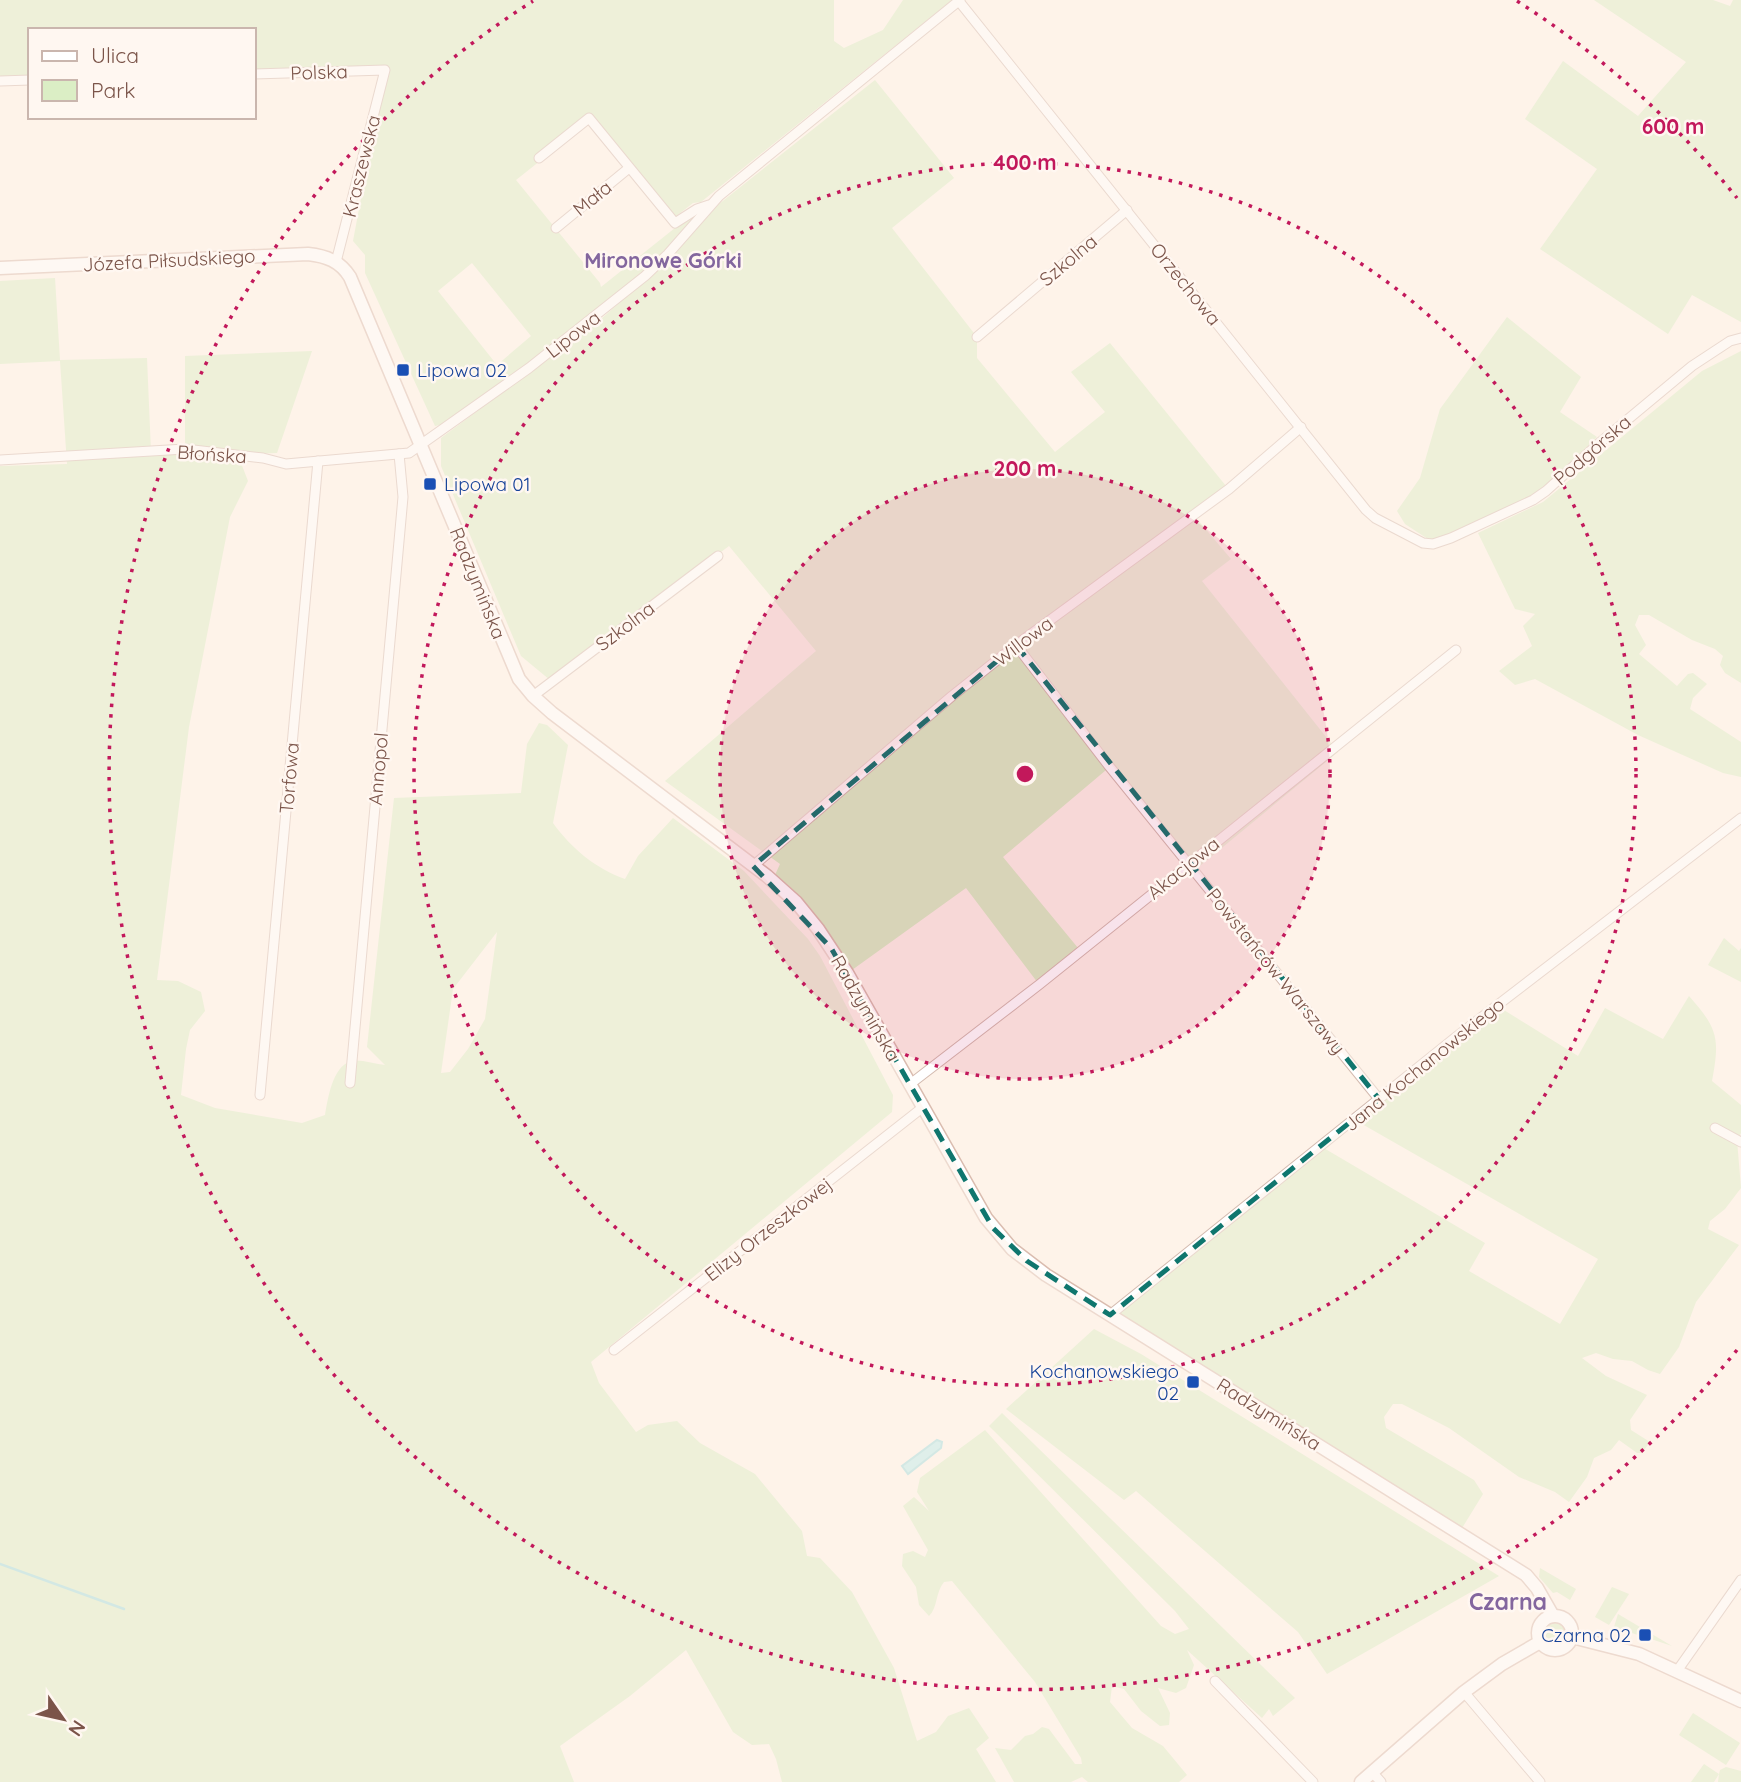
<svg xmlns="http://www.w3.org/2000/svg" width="1741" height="1782" viewBox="0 0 1741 1782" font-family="Quicksand,sans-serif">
<rect width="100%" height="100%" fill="#fef3e9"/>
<g fill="#dbeec5" fill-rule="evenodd">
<path d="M 0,0 L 834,0 L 834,41 L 844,48 L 883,30 L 903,0 L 952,0 L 701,202 L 693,203 L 675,217 L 594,118 L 516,180 L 600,283 L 601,287 L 690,216 L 696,219 C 623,300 531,360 445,424 L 435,426 L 365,273 L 365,255 L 353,241 L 385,70 L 254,74 L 254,30 L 30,30 L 30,81 L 0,82 ZM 472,263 L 531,336 L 497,365 L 438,291 Z"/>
<path d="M 1594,0 L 1713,0 L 1730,6 L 1733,0 L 1741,0 L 1741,322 L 1692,295 L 1668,334 L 1540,249 L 1597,169 L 1525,119 L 1563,61 L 1638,116 L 1686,62 Z"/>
<path d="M 875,80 L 954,178 L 892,228 L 977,337 L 977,358 L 1055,452 L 1105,412 L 1071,372 L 1110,343 L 1226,486 L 1192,513 L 1231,559 L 1202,581 L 1338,752 L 1195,870 L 1112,765 L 1003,857 L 1083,954 L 1041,987 L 966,888 L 852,970 C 831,935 809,899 775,875 L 780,864 L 665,781 L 816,651 L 729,546 L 550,680 L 521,656 L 441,466 L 441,438 L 600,320 L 676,252 L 719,204 Z"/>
<path d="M 55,278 L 60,360 L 147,358 L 151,452 L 185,449 L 185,356 L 312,351 L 277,453 L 209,455 L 241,463 L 248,481 L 230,517 L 189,727 L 157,980 L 178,981 L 201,992 L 205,1011 L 190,1030 L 186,1049 L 181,1095 L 215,1108 L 302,1123 L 325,1115 C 328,1099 332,1067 351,1061 C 360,1059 375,1064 385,1065 L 367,1047 L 394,798 L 521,793 L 527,744 L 539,723 L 547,725 L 568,745 L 553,823 C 571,848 596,869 625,879 L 638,856 L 673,818 L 744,871 L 808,939 L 820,956 L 893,1095 L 892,1112 L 591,1362 L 599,1383 L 636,1432 L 648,1425 L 677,1421 L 700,1443 L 755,1474 L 802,1531 L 807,1556 L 820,1558 L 852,1592 L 894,1668 L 917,1741 L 936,1732 L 948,1716 L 969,1708 L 989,1738 L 976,1749 L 996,1782 L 782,1782 L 776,1759 L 769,1744 L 752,1745 L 733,1732 L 686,1650 L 630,1696 L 560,1746 L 574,1782 L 0,1782 L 0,466 L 67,464 L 60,361 L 0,364 L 0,281 ZM 497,932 L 485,1019 L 468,1049 L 450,1072 L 441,1073 L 453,989 Z"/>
<path d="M 1507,317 L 1581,377 L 1560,412 L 1597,437 L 1539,495 L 1431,541 L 1405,524 L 1397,511 L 1420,478 L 1440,409 Z"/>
<path d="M 1741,351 L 1741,683 L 1725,673 L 1720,665 L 1723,656 L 1715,649 L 1692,640 L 1649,615 L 1639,615 L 1635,625 L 1646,645 L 1639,654 L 1677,686 L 1688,674 L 1693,673 L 1707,684 L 1693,698 L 1690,709 L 1741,742 L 1741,777 L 1723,773 L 1638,735 L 1535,679 L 1515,685 L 1499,671 L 1532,646 L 1523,626 L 1535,614 L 1515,609 L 1478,533 L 1543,502 L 1702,371 Z"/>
<path d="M 1724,938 L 1739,951 L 1741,948 L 1741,982 L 1708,965 Z"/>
<path d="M 1689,996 C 1718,1029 1720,1038 1712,1081 L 1741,1105 L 1741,1133 L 1737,1140 L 1741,1188 L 1725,1209 L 1710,1221 L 1708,1229 L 1739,1245 L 1696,1302 L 1679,1347 L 1660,1374 L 1648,1370 L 1632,1361 L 1613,1359 L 1596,1353 L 1582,1358 L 1606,1376 L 1647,1395 L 1630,1420 L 1631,1430 L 1650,1442 L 1642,1453 L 1637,1453 L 1619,1440 L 1611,1450 L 1594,1458 L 1587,1477 L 1569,1502 L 1555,1492 L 1519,1477 L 1449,1428 L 1402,1404 L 1393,1404 L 1384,1417 L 1386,1428 L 1474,1480 L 1483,1494 L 1459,1533 L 1112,1313 L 1322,1147 L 1485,1243 L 1469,1271 L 1560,1324 L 1598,1259 L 1362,1124 L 1386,1096 L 1499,1007 L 1578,1056 L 1605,1008 L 1663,1039 Z"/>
<path d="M 1094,1329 L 1141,1354 L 1499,1576 L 1327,1674 L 1298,1632 L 1136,1491 L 1124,1500 L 1006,1409 Z"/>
<path d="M 1002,1413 L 1295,1698 L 1273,1716 L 1269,1709 L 1262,1718 L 1187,1650 L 1194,1665 L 1186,1688 L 1176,1693 L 1158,1688 L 1170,1713 L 1169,1725 L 1160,1726 L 1141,1711 L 1124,1689 L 1112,1686 L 1110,1702 L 1132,1728 L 1163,1746 L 1187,1775 L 1179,1782 L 1088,1782 L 1082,1777 L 1071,1782 L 1014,1782 L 995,1748 L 1011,1750 L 1025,1736 L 1033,1734 L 1042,1727 L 1049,1729 L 1075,1764 L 1082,1764 L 1081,1758 L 1035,1682 L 952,1581 L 944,1582 C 935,1593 938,1607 929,1616 L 919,1605 L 916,1587 L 902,1566 L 903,1554 L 913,1551 L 925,1557 L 928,1550 L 903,1506 L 914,1497 L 929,1511 L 917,1492 L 920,1478 L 985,1430 L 1161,1626 L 1175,1634 L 1189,1629 L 1175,1611 L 989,1426 Z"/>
<path d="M 1540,1568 L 1576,1589 L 1570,1600 L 1557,1592 L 1553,1593 L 1539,1577 Z"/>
<path d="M 1612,1587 L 1629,1594 L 1609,1625 L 1595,1617 Z"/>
<path d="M 1618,1614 L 1672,1646 L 1648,1638 L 1649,1634 L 1643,1632 L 1641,1636 L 1614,1627 Z"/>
<circle cx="1555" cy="1633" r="10"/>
<path d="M 1693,1713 L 1740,1743 L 1726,1765 L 1679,1735 Z"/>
<path d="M 1704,1764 L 1719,1774 L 1720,1770 L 1726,1767 L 1741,1771 L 1741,1782 L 1718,1782 L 1719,1774 L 1714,1782 L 1691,1782 Z"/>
</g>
<path fill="#bbeaea" stroke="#a0dcdd" stroke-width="2" d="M 937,1440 L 942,1442 L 941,1448 L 908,1474 L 902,1466 Z"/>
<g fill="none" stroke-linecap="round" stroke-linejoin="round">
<path stroke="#a0dcdd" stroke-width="2.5" d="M 0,1564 L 124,1609"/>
<defs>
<g id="street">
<path d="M 958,0 L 1366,510 L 1375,518 L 1423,543 L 1433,544 L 1451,538 L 1533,500 L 1546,491 L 1597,445 L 1692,366 L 1730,341 L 1741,338"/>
<path d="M 254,74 L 385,70 L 336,262"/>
<path d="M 0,81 L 30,80"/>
<path d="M 539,158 L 589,118 L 675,223 L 697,209 L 709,205"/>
<path d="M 556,228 L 629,168"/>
<path d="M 977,337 L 1127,210"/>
<path d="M 0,460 L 185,449 L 263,458 L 286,464 L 409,453 L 529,368 L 645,276 L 668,254 L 719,196 L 960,0"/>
<path d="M 1016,645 L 1109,766 L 1379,1099"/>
<path d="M 533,696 L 718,556"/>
<path d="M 753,866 L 952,696 L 1016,645 L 1229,489 L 1301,427"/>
<path d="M 350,1083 L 403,497 L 399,454"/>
<path d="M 909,1085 L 1040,984 L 1456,650"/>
<path d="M 260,1095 L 318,461"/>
<path d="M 1715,1128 L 1741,1142"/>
<path d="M 1110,1315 L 1456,1037 L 1741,818"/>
<path d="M 614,1350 L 922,1108"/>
<path d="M 1677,1671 L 1741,1580"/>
<path d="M 1215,1681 L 1313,1782"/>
<path d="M 1464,1692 L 1540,1782"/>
<path d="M 1372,1772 L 1381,1782"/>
</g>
<g id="secondary">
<path d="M 0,268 L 308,254 C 326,256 340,261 350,277 L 519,679 L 533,696 L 552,713 L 767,876 L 796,902 L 818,929 L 847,973 L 986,1218 L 1012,1249 L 1046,1275 L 1526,1575 L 1537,1588 L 1553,1616"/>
<circle cx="1555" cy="1633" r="17"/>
<path d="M 1572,1637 L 1639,1654 L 1741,1701"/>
<path d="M 1361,1782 L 1464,1692 L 1502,1664 L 1540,1642"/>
</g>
</defs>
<use href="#street" stroke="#d4bbb0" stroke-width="11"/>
<use href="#secondary" stroke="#dabcaf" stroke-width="15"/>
<use href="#street" stroke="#fff" stroke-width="9"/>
<use href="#secondary" stroke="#fff" stroke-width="12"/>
</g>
<path d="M0 0H1741V1782H0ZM 1016,645 L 1379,1099 L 1110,1315 L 1027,1261 L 993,1228 L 831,948 L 753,866 Z" fill="#fef3e9" fill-opacity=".55" fill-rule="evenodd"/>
<path fill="none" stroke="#0f766e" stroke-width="5" stroke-dasharray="14 9" stroke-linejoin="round" d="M 1016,645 L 1379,1099 L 1110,1315 L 1027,1261 L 993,1228 L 831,948 L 753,866 Z"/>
<circle cx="1025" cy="774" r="305" fill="#c2185b" fill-opacity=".12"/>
<g fill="none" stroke="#c2185b" stroke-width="3.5" stroke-dasharray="3.5 7">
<circle cx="1025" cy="774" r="305"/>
<circle cx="1025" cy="774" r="611"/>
<path d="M1737 1350A916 916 0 1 1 533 1M1517 1A916 916 0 0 1 1737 198"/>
</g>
<g fill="#1a4fb4" stroke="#fff7f1" stroke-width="2.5">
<rect x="396" y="363" width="14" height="14" rx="3.5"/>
<rect x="423" y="477" width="14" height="14" rx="3.5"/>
<rect x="1186" y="1375" width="14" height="14" rx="3.5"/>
<rect x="1638" y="1628" width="14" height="14" rx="3.5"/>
</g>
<g text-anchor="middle" stroke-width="5" stroke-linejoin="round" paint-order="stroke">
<g font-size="19" fill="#7b5449" stroke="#fff7f1">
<text transform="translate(319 72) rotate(-2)" y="7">Polska</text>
<text transform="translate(361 166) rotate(-76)" y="7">Kraszewska</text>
<text transform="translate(592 198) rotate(-39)" y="7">Mała</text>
<text transform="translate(169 260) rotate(-3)" y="7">Józefa Piłsudskiego</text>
<text transform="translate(1068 260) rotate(-40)" y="7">Szkolna</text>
<text transform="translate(1186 284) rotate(51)" y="7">Orzechowa</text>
<text transform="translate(573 334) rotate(-38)" y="7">Lipowa</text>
<text transform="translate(1592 450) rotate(-41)" y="7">Podgórska</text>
<text transform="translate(212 454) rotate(4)" y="7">Błońska</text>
<text transform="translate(478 583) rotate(68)" y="7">Radzymińska</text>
<text transform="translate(625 626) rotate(-37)" y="7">Szkolna</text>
<text transform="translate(1023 641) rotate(-37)" y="7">Willowa</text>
<text transform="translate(378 769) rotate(-85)" y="7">Annopol</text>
<text transform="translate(289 778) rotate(-85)" y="7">Torfowa</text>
<text transform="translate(1183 868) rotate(-39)" y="7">Akacjowa</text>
<text transform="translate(1276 971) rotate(51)" y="7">Powstańców Warszawy</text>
<text transform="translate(866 1008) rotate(60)" y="7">Radzymińska</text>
<text transform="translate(1424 1064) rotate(-39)" y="7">Jana Kochanowskiego</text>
<text transform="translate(768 1229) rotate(-38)" y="7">Elizy Orzeszkowej</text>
<text transform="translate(1269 1414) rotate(32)" y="7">Radzymińska</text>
</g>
<g font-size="19" fill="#164399" stroke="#fff7f1" text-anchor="start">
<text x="417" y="377">Lipowa 02</text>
<text x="444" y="491">Lipowa 01</text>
<text x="1179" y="1378" text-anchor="end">Kochanowskiego<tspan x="1179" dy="22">02</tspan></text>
<text x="1631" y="1642" text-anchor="end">Czarna 02</text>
</g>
<g font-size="21" font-weight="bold" fill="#83669e" stroke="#fff7f1">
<text x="663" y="268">Mironowe Górki</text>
</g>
<g font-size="23" font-weight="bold" fill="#83669e" stroke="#fff7f1">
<text x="1508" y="1610">Czarna</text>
</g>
</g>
<circle cx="1025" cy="774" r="10" fill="#c2185b" stroke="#fff7f1" stroke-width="3.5"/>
<g font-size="21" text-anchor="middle" font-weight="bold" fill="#c2185b" stroke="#fff7f1" stroke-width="5" stroke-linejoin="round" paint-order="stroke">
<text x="1673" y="134">600 m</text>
<text x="1025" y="170">400 m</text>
<text x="1025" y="476">200 m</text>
</g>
<rect x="28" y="28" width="228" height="91" fill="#fff7f1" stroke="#cab6ae" stroke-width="2"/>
<rect x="42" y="51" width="35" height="10" fill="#ffffff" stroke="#cab6ae" stroke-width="2"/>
<text x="91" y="63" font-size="21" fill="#7b5449">Ulica</text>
<rect x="42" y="80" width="35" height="21" fill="#dbeec5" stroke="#cab6ae" stroke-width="2"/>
<text x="91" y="98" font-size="21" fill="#7b5449">Park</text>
<g transform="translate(63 1719) rotate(124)" stroke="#fff7f1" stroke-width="5" paint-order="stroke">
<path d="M0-5L12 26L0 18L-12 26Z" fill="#7b5449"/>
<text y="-10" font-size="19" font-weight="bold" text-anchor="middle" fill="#7b5449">N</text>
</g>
</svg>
